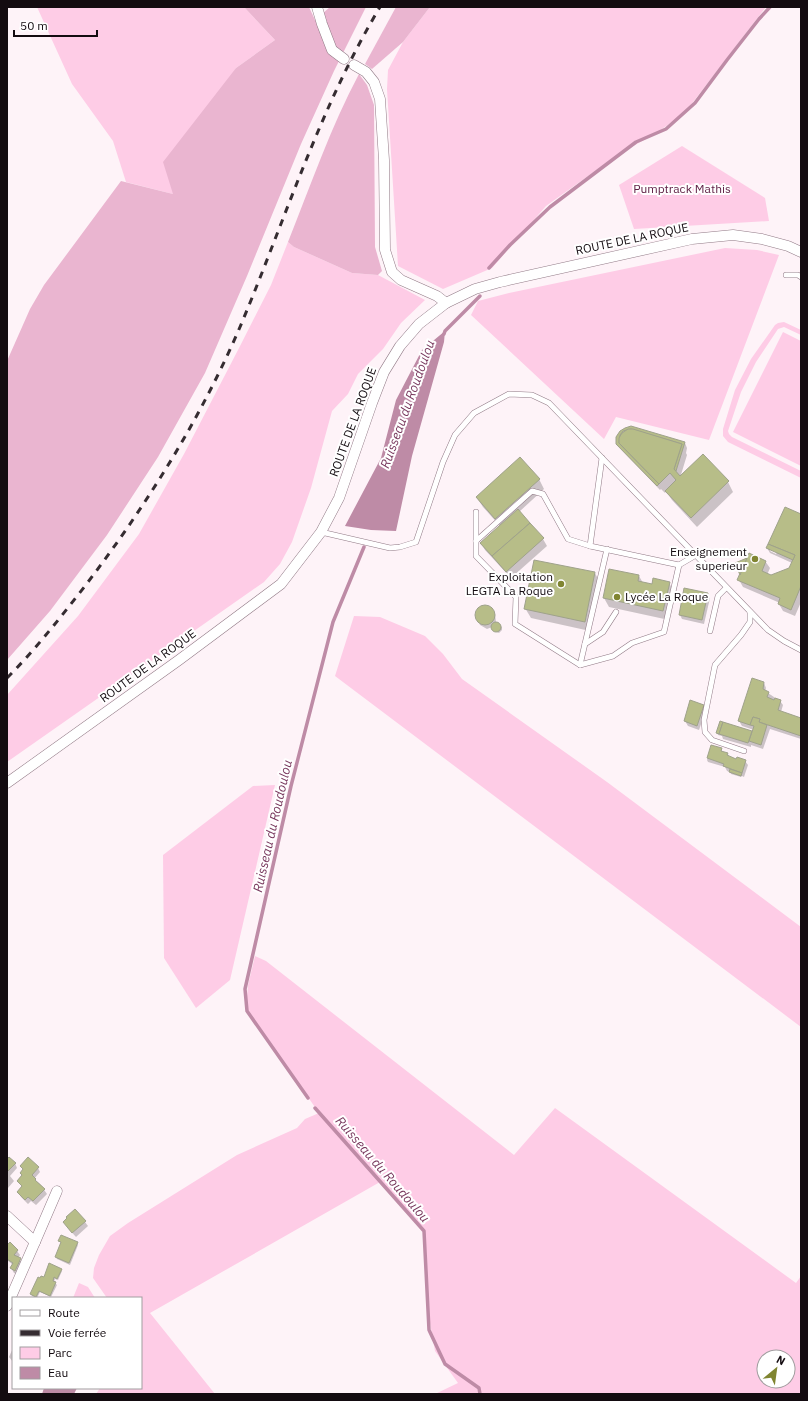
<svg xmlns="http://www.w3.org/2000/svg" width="808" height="1401" viewBox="0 0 808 1401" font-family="'IBM Plex Sans',sans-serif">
<rect width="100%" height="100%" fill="#fef3f8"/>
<g fill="#fecce6" fill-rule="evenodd">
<path d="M 37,7 L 244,7 L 275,40 L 236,68 L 173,194 L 126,182 L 113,141 L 72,84 Z"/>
<path d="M 430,7 L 766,7 L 684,114 L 653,135 L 619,154 L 546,206 L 492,268 L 443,289 L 398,266 L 387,89 L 388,70 L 403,42 Z"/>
<path d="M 682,146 L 765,198 L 769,221 L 634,229 L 619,185 Z"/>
<path d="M 288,242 L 294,247 L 352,273 L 378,275 L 425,300 L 401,323 L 383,349 L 358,374 L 348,394 L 332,411 L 311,488 L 292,542 L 280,564 L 264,582 L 7,762 L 7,695 L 78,616 L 139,534 L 184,454 L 238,350 L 271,285 Z"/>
<path d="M 725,248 L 757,250 L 779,255 L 709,440 L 616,417 L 604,439 L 471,315 L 478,301 L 509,293 Z"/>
<path d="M 784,322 L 801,330 L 801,335 L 784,327 L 778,329 L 756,362 L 741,392 L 728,431 L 729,434 L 732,437 L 801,471 L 801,478 L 728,442 L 723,436 L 723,429 L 735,390 L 751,359 L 775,325 L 778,323 Z"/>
<path d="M 783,332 L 801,341 L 801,466 L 733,432 Z"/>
<path d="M 354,616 L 380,617 L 425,636 L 443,654 L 462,679 L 607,782 L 801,927 L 801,1027 L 335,676 Z"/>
<path d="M 275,785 L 230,980 L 196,1008 L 164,958 L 163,855 L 253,786 Z"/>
<path d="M 255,956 L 266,961 L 514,1155 L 555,1108 L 796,1283 L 801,1276 L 801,1394 L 435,1394 L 458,1383 L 435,1351 L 430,1323 L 423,1230 L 380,1182 L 150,1313 L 215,1394 L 96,1394 L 100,1388 L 141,1388 L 141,1298 L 107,1298 L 93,1278 L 94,1268 L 99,1255 L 110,1236 L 128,1223 L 237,1155 L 297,1128 L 305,1119 L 319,1113 L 246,1008 L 248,985 ZM 764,1357 L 788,1357 L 788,1381 L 764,1381 Z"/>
<path d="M 79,1283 L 88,1287 L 95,1298 L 73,1298 Z"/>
</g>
<g fill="#eab5d0">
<path d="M 244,7 L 309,7 L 315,20 L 330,7 L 366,7 L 334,71 L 301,144 L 247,276 L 205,373 L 158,457 L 107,535 L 50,611 L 7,660 L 7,361 L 30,309 L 44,285 L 121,181 L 173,194 L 163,162 L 236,68 L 275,40 Z"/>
<path d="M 396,7 L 430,7 L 403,42 L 372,69 L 365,64 Z"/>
<path d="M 359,74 L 367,85 L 374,105 L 375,247 L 382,271 L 378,275 L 352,273 L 294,247 L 288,242 C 310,187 331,126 359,74 Z"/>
</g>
<g fill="#be8ba6">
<path d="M 445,331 L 444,342 L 412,456 L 396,531 L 371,530 L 345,526 L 381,458 L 396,400 L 422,350 Z"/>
<path d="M 44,1388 L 77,1388 L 74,1394 L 42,1394 Z"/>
</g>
<g fill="#0003" fill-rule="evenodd">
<path d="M 631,427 L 685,443 L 687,448 L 686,453 L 687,455 L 680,478 L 703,456 L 728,482 L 733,492 L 697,527 L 672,500 L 666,491 L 665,493 L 661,489 L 660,490 L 620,448 L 617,444 L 619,434 L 625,428 Z"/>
<path d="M 539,479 L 544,489 L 519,512 L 543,539 L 547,546 L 511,578 L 485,550 L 481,543 L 500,526 L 483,507 L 477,498 Z"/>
<path d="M 801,515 L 801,602 L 795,616 L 783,611 L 779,604 L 780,603 L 743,587 L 739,580 L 765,561 L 770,568 L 767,575 L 771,577 L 790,569 L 792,563 L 770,553 L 767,548 ZM 770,549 L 777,552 L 776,554 L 770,551 Z"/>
<path d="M 595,573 L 600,583 L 590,631 L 531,618 L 525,608 Z"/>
<path d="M 639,576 L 643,583 L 653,585 L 669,583 L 674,592 L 669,620 L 609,607 L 604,598 Z"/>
<path d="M 707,594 L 710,598 L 704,624 L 682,619 L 680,615 Z"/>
<path d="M 486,606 L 492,609 L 495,614 L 496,622 L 502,627 L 502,630 L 499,633 L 494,631 L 492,627 L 487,629 L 480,625 L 478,620 L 476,613 L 479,608 Z"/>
<path d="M 764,683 L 766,688 L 765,691 L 780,701 L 783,705 L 781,712 L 801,719 L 801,739 L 770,729 L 763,749 L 751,745 L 751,747 L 723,739 L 722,736 L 718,735 L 717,733 L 720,722 L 753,732 L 754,730 L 742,726 L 739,721 Z"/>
<path d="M 703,706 L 706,710 L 699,730 L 688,726 L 685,721 Z"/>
<path d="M 712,746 L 721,749 L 723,753 L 728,754 L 729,757 L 737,760 L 745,761 L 748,765 L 744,777 L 742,776 L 741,777 L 731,774 L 730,772 L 727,771 L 725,767 L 708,762 L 707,760 Z"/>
<path d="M 7,1161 L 15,1163 L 17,1168 L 10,1176 L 14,1181 L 8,1188 Z"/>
<path d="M 21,1166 L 38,1168 L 40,1172 L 34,1179 L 40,1184 L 47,1194 L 36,1205 L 31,1201 L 28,1204 L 21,1197 L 18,1192 L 23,1187 L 18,1181 L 23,1176 L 24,1170 Z"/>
<path d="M 85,1222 L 88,1226 L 76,1237 L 67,1227 Z"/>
<path d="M 59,1241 L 77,1243 L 78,1245 L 70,1265 L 57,1259 L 56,1257 L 62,1243 Z"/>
<path d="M 7,1247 L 17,1251 L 20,1255 L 18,1258 L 23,1263 L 18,1275 L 14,1273 L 11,1268 L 13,1265 L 7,1260 Z"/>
<path d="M 61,1270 L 62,1271 L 58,1280 L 55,1279 L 54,1282 L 57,1285 L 51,1297 L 40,1292 L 37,1298 L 32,1296 L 31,1294 L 44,1278 Z"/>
<path d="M 13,1348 L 13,1362 L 9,1357 Z"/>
</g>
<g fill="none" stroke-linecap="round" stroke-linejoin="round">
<g stroke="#be8ba6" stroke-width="3.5">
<path d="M 489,268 L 510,245 L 550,207 L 636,142 L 666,129 L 695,103 L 727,60 L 759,19 L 770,7"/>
<path d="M 444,334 L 445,331 L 480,296"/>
<path d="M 308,1098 L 247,1011 L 245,989 L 291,786 L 333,622 L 364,547"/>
<path d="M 315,1108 L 424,1231 L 429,1330 L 445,1364 L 479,1388 L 480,1394"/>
</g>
</g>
<g fill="#b7bd88" stroke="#9fa28b">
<path d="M 631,426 L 685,442 L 676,471 L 674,469 L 682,444 L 631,429 L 623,431 L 620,435 L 619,443 L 659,484 L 657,486 L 616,444 L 616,437 L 620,431 L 625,428 Z"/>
<path d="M 628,429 L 633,429 L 682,444 L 674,469 L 680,476 L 703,454 L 729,481 L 691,518 L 665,491 L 676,480 L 670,473 L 659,484 L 619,443 L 619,438 L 622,433 Z"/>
<path d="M 520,457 L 540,479 L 495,519 L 476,497 Z"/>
<path d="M 785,507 L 801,514 L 801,586 L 791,610 L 778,604 L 780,598 L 737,580 L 749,553 L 766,561 L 762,571 L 771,575 L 789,568 L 795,555 L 768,544 Z"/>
<path d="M 518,509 L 530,523 L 492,556 L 480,543 Z"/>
<path d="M 530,523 L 544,538 L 506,572 L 492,556 Z"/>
<path d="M 768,544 L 795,555 L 793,560 L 766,548 Z"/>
<path d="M 747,558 L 740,575 L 735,563 Z"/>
<path d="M 534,560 L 595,572 L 585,622 L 524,609 Z"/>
<path d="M 609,569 L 639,575 L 638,581 L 652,584 L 653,578 L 670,582 L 663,611 L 603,598 Z"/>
<path d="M 684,588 L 708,593 L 702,620 L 679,615 Z"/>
<circle cx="485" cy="615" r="10"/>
<circle cx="496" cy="627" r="5"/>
<path d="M 752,678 L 764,682 L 763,689 L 769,692 L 767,697 L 774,700 L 775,698 L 781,700 L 778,710 L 801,718 L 801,736 L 759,722 L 760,719 L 753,717 L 750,725 L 738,721 Z"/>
<path d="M 690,700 L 704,705 L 697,726 L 684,721 Z"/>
<path d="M 753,717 L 760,719 L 759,722 L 767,725 L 761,745 L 749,741 L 754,726 L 750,725 Z"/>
<path d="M 720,721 L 723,722 L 719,734 L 716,733 Z"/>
<path d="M 723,722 L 752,731 L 748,743 L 719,734 Z"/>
<path d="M 711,745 L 722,748 L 721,751 L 728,753 L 727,755 L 736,759 L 737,757 L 746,760 L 742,773 L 723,766 L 724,764 L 707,758 Z"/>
<path d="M 730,769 L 742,773 L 741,776 L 729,772 Z"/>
<path d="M 9,1157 L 16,1163 L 7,1172 L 7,1159 Z"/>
<path d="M 28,1157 L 39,1167 L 32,1175 L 36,1179 L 35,1180 L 45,1189 L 33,1201 L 28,1197 L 25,1200 L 17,1192 L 22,1186 L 17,1181 L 22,1175 L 20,1173 L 23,1169 L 20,1166 Z"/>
<path d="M 75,1209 L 86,1221 L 72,1233 L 63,1222 L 67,1218 L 66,1217 Z"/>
<path d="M 61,1235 L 78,1242 L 69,1263 L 55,1257 L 61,1242 L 58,1241 Z"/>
<path d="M 10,1242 L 18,1250 L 14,1255 L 21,1258 L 15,1271 L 10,1268 L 13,1263 L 7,1259 L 7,1245 Z"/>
<path d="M 49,1263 L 62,1269 L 57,1279 L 54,1277 L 53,1281 L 56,1282 L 50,1296 L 39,1291 L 36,1297 L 30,1294 L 38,1277 L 40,1278 L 41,1276 L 44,1277 Z"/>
</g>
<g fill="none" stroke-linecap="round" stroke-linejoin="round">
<defs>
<g id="lane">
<path d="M 786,275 L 798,275 L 801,277"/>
<path d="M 602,458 L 590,546 L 679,565 L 696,555"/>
<path d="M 476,512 L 476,556 L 516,597 L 515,624 L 580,665 L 613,656 L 632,643 L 664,632 L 679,565"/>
<path d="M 321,532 L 390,548 L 400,547 L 416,542 L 443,462 L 455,435 L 474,413 L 509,394 L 532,395 L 549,403 L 768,630 L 784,641 L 801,650"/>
<path d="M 476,541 L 532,491 L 543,494 L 568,539 L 590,546"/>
<path d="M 710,631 L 718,596 L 726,588"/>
<path d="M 585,644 L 603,632 L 616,612"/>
<path d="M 580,665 L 607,549"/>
<path d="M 744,751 L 712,740 L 705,732 L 704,720 L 715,665 L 741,635 L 750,622 L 750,612"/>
</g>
<g id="street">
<path d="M 317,7 L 322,24 L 332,50 L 344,59"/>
<path d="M 354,65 L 366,72 L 374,82 L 380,99 L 384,160 L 385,250 L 392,272 L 401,280 L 437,296 L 446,303"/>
<path d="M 7,783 L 179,660 L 281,584 L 321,532 L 339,498 L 372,403 L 384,372 L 400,346 L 419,324 L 446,303 L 475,289 L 500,282 L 692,239 L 733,235 L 762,239 L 788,246 L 801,252"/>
<path d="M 7,1216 L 35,1242 L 7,1306"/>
<path d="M 35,1242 L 57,1191"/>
</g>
</defs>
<use href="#lane" stroke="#917a86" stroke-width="6"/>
<use href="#street" stroke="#917a86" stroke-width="11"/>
<use href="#lane" stroke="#fff" stroke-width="5"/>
<use href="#street" stroke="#fff" stroke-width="10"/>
<path stroke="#352c31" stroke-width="3" stroke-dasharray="7 7" stroke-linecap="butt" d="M 7,678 C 35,650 60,618 85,586 C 146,506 200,420 240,327 C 285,220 320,107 380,7"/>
</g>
<g fill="#808531" stroke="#fff" stroke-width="1.5">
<circle cx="755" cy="559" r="4"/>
<circle cx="561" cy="584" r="4"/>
<circle cx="617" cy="597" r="4"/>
</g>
<g text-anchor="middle" stroke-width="4" stroke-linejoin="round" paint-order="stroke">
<g font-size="12" fill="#602146" stroke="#fff">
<text x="682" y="193">Pumptrack Mathis</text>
</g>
<g font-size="12" fill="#130b10" stroke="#fff">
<text transform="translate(632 239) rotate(-12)" y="4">ROUTE DE LA ROQUE</text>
<text transform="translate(353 422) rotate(-70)" y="4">ROUTE DE LA ROQUE</text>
<text transform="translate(148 666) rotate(-36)" y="4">ROUTE DE LA ROQUE</text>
</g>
<g font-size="12" fill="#130b10" stroke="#fff" text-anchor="end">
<text x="747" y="556">Enseignement<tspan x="747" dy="14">superieur</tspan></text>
<text x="553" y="581">Exploitation<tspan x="553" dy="14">LEGTA La Roque</tspan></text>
<text x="625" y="601" text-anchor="start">Lycée La Roque</text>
</g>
<g font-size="13" font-style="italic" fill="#78385d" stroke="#fff">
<text transform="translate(407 404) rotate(-70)" y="5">Ruisseau du Roudoulou</text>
<text transform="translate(272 826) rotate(-77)" y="5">Ruisseau du Roudoulou</text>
<text transform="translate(383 1169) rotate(49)" y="5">Ruisseau du Roudoulou</text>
</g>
</g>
<rect width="808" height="1401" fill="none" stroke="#130b10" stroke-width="16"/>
<rect x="12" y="1297" width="130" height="92" fill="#ffffff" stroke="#a19d9f"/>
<rect x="20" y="1310" width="20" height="6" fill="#ffffff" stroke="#a19d9f"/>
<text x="48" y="1317" font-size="12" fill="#130b10">Route</text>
<rect x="20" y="1330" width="20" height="6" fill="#352c31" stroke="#a19d9f"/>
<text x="48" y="1337" font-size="12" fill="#130b10">Voie ferrée</text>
<rect x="20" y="1347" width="20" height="12" fill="#fecce6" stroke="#a19d9f"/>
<text x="48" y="1357" font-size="12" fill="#130b10">Parc</text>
<rect x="20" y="1367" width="20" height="12" fill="#be8ba6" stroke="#a19d9f"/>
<text x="48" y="1377" font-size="12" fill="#130b10">Eau</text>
<g transform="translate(776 1369) rotate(29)"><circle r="19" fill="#ffffff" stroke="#a19d9f"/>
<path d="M0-3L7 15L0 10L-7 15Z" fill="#808531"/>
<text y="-6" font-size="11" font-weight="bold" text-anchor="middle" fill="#130b10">N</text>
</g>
<path d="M14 30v6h83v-6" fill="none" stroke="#130b10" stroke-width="2"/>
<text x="20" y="30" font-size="12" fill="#130b10" stroke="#ffffff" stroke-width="3" paint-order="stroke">50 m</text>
</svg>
